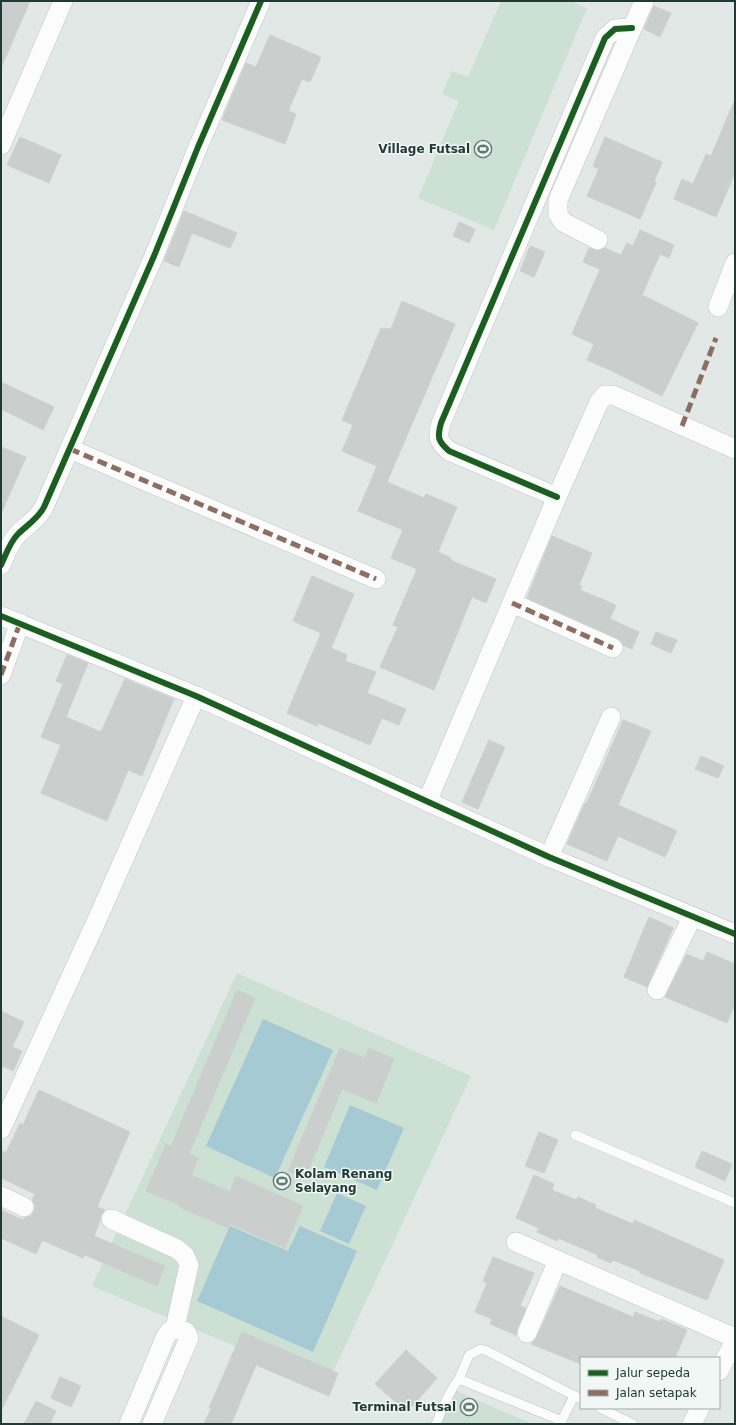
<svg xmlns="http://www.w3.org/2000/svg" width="736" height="1425" viewBox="0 0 736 1425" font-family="'DejaVu Sans',sans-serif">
<rect width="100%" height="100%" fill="#e2e8e6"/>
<g fill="#cce0d4">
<path d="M 501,1 L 570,1 L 587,8 L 494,230 L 418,198 L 459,101 L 442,94 L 452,71 L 468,77 Z"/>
<path d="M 237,973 L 471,1076 L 327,1385 L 92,1286 Z"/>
<path d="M 454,1390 L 532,1424 L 439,1424 Z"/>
</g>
<g fill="#a5cad4">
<path d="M 263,1019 L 333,1050 L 275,1178 L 206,1146 Z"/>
<path d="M 350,1105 L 404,1128 L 377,1190 L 324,1167 Z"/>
<path d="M 337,1193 L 366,1206 L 349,1244 L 320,1231 Z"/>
<path d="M 230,1226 L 288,1251 L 300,1226 L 357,1251 L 313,1352 L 197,1301 Z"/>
</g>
<g fill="#cacfcd" stroke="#cbd1cf">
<path d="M 1,1 L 30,1 L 1,68 Z"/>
<path d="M 654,6 L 671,13 L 660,37 L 644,29 Z"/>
<path d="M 270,35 L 321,57 L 310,82 L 302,79 L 288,111 L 296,114 L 285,144 L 222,120 L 246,63 L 256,67 Z"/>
<path d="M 735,99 L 735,173 L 716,217 L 674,199 L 682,179 L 693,184 L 706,154 L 711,156 Z"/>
<path d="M 20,137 L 61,155 L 49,183 L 7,165 Z"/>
<path d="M 605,137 L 662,162 L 654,182 L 656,183 L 640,219 L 587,196 L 599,169 L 593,166 Z"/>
<path d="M 184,211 L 237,233 L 230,248 L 192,233 L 179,267 L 164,261 Z"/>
<path d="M 459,222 L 475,229 L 469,243 L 453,236 Z"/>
<path d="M 640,230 L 674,245 L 669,258 L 660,254 L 642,295 L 698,323 L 662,396 L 610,370 L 587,360 L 594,344 L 572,334 L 600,269 L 583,262 L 589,248 L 598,251 L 605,248 L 621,255 L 627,243 L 633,246 Z"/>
<path d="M 530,246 L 545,252 L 534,277 L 520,271 Z"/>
<path d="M 402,301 L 455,324 L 387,482 L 424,498 L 426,494 L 457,507 L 438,552 L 451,558 L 450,560 L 496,579 L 486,603 L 472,597 L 434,690 L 380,667 L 398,627 L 393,625 L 417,569 L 391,558 L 403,530 L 358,511 L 377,466 L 342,451 L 353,425 L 342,420 L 381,328 L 391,329 Z"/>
<path d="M 1,382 L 54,407 L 43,430 L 1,409 Z"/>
<path d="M 1,447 L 26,457 L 1,514 Z"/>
<path d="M 552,536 L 592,553 L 579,585 L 582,586 L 580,590 L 616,605 L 610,619 L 639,632 L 632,649 L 623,645 L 622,641 L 617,638 L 527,598 Z"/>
<path d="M 312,576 L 354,594 L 331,648 L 347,655 L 345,661 L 376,672 L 367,693 L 406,709 L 399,725 L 382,718 L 370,745 L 318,723 L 317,726 L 287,713 L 321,633 L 293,621 Z"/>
<path d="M 656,632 L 677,640 L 671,653 L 651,644 Z"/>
<path d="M 67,655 L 88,663 L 66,717 L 101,732 L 125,679 L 174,699 L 142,776 L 128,770 L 107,821 L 41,793 L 61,745 L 41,737 L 63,684 L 56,681 Z"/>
<path d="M 623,720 L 651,731 L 618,805 L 677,831 L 665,857 L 618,836 L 607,861 L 567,844 L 585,803 L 586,804 L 601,771 Z"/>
<path d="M 489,740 L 505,747 L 478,809 L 462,802 Z"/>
<path d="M 701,756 L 724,766 L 718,778 L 695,769 Z"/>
<path d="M 649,917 L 673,928 L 647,987 L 624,977 Z"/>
<path d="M 707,952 L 735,964 L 735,1004 L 727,1023 L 665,997 L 687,954 L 703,961 Z"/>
<path d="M 237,990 L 255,998 L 189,1154 L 198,1158 L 191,1175 L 230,1192 L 236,1176 L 303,1206 L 285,1248 L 230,1224 L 228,1228 L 179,1207 L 180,1205 L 146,1191 L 166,1144 L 171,1146 Z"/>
<path d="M 1,1011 L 24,1022 L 12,1047 L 22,1051 L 13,1071 L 3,1066 L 1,1071 Z"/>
<path d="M 340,1048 L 364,1058 L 369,1048 L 394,1059 L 376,1103 L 342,1089 L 305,1178 L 288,1171 Z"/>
<path d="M 39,1090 L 130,1132 L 97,1207 L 105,1210 L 101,1215 L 100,1221 L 94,1236 L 165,1266 L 157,1286 L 85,1255 L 83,1258 L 42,1240 L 36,1254 L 1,1238 L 1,1210 L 23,1220 L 24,1218 L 31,1216 L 34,1211 L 35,1206 L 32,1200 L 35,1194 L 1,1178 L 1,1150 L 6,1153 L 20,1123 L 23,1125 Z"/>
<path d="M 539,1132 L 558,1140 L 544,1173 L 525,1166 Z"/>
<path d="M 702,1151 L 732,1164 L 725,1181 L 695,1167 Z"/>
<path d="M 534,1175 L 554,1184 L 552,1190 L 576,1200 L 578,1197 L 596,1205 L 595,1208 L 633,1224 L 634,1220 L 724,1260 L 707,1300 L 640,1273 L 640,1271 L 613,1260 L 611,1263 L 597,1257 L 598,1255 L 558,1238 L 557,1241 L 537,1232 L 539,1228 L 516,1218 Z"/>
<path d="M 493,1257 L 534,1273 L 520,1306 L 526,1308 L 517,1329 L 516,1335 L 490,1324 L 492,1319 L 475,1312 L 487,1283 L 483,1281 Z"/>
<path d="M 560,1286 L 633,1317 L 635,1312 L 660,1322 L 661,1319 L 687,1330 L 675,1358 L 581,1358 L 581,1364 L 531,1344 L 537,1337 Z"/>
<path d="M 1,1316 L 39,1335 L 1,1411 Z"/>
<path d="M 242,1332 L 338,1373 L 329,1396 L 256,1365 L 231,1424 L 204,1424 L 211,1409 L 209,1408 Z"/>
<path d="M 406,1350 L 437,1378 L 407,1412 L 375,1384 Z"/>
<path d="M 60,1377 L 81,1386 L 71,1407 L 51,1398 Z"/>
<path d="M 36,1401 L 56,1411 L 50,1424 L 24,1424 Z"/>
</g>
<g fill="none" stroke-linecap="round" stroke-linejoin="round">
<defs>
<g id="lane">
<path d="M 575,1135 L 735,1203"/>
<path d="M 459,1379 L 469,1355 L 481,1349 L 487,1351 L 581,1399"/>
<path d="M 600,1408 L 633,1424"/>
<path d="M 436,1424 C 443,1408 448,1392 459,1379 L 562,1421"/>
<path d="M 560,1424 L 574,1396"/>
</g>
<g id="street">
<path d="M 1,145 L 63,1"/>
<path d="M 598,240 L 563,222 L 558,214 L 558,200 L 644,1"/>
<path d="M 718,307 L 735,263"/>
<path d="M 70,449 L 376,579"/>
<path d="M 557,497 L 449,451 C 438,441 437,438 441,423 L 605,38 L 615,29 L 632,28"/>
<path d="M 1,565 C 6,554 10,542 18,534 C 27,525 38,519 44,507 L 154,256 L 198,147 L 261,1"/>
<path d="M 512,603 L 613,648"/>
<path d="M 1,616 L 196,696 L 549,857 L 735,934"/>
<path d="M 1,675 L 20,623"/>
<path d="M 427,802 L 557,497 L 599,402 L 605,395 L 613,395 L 735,449"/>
<path d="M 549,857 L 611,717"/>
<path d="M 657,990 L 692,917"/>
<path d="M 1,1129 L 96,922 L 196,696"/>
<path d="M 1,1196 L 24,1207"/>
<path d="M 111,1219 L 177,1249 L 185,1256 L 189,1265 L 175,1328 L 170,1331 L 166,1336 L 129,1424"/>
<path d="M 516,1242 L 735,1338"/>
<path d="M 527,1333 L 558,1260"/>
<path d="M 719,1371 L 735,1340"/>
<path d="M 152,1424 L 189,1338 L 186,1332 L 175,1328"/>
<path d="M 692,1424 L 700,1408"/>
</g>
</defs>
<use href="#lane" stroke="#bfc5c3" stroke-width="10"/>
<use href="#street" stroke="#bfc5c3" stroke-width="20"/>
<use href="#lane" stroke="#fbfcfb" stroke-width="9"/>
<use href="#street" stroke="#fbfcfb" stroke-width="19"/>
<g stroke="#8d6e63" stroke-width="5" stroke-dasharray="10 5" stroke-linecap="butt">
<path d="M 682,426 L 716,338"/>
<path d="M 70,449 L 376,579"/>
<path d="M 512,603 L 613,648"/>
<path d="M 1,675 L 20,623"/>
</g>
<defs>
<g id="cycleway">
<path d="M 557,497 L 449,451 C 438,441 437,438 441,423 L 605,38 L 615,29 L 632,28"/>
<path d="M 1,565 C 6,554 10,542 18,534 C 27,525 38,519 44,507 L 154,256 L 198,147 L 261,1"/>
<path d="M 1,616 L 196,696 L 549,857 L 735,934"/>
</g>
</defs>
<use href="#cycleway" stroke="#f1f7f4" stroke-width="8"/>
<use href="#cycleway" stroke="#1b5e20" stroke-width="6"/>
</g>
<defs>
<symbol id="stadium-ring" viewBox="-11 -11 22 22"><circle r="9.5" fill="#f1f7f4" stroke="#657773" stroke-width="1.5"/><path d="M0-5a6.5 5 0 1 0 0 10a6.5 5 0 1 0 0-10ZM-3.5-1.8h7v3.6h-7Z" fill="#657773"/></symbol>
</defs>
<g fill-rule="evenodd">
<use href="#stadium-ring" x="473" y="139" width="20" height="20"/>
<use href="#stadium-ring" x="272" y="1171" width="20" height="20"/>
<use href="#stadium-ring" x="459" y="1397" width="20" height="20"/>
</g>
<g text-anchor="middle" stroke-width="3" stroke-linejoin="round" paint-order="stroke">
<g font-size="12" font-weight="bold" fill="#223a35" stroke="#f1f7f4" text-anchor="end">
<text x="470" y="153">Village Futsal</text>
<text x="295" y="1178" text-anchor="start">Kolam Renang<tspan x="295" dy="14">Selayang</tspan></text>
<text x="456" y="1411">Terminal Futsal</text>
</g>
</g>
<rect width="736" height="1425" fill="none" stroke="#223a35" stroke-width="4"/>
<rect x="580" y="1357" width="140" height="52" fill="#f1f7f4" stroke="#9eaba8"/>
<rect x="588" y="1370" width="20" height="6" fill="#1b5e20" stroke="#9eaba8"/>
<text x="616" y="1377" font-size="12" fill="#223a35">Jalur sepeda</text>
<rect x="588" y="1390" width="20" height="6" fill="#8d6e63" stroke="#9eaba8"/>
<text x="616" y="1397" font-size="12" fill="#223a35">Jalan setapak</text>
</svg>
